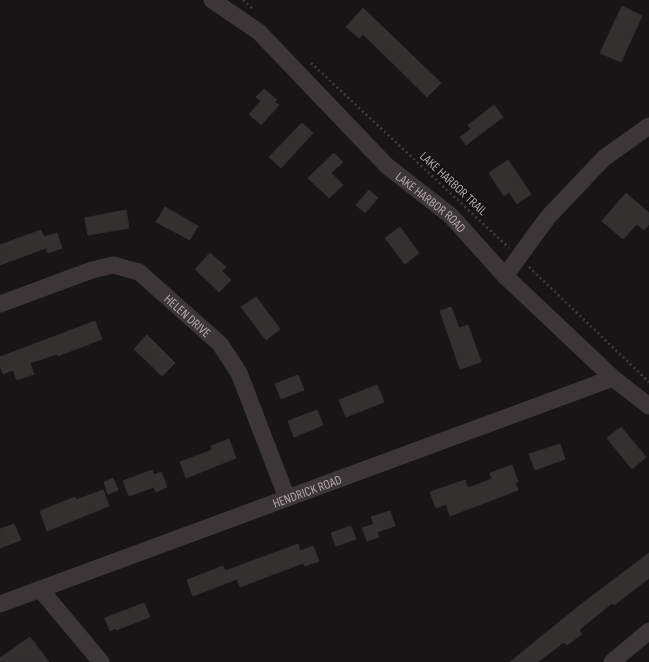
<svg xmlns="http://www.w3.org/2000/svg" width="649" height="662" viewBox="0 0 649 662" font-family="'Sofia Sans Condensed',sans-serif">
<rect width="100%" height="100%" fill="#171515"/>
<g fill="#333030" stroke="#332f30">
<path d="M 622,6 L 642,16 L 621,62 L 600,53 Z"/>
<path d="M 363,8 L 441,83 L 427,97 L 363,34 L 359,38 L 346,27 Z"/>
<path d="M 264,89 L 277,100 L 275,102 L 279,105 L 261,125 L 249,114 L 261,101 L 256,97 Z"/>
<path d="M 494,105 L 503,117 L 466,145 L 460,137 L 471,129 L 468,125 Z"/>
<path d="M 302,123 L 313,133 L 281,168 L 269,157 Z"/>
<path d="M 334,153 L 343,162 L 331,173 L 343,185 L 329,198 L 308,178 Z"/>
<path d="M 508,160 L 531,194 L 517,204 L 509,192 L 504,196 L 489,173 Z"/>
<path d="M 369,190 L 378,198 L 365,213 L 356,205 Z"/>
<path d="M 626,193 L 649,213 L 649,224 L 644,230 L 637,224 L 623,239 L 602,221 Z"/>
<path d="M 165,207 L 198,226 L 190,240 L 156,222 Z"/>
<path d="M 126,210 L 129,228 L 88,235 L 85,218 Z"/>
<path d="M 400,227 L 419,253 L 405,264 L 385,238 Z"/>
<path d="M 41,230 L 44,237 L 57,233 L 62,248 L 48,253 L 46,248 L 0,265 L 0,245 Z"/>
<path d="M 210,253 L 226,267 L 222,271 L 231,280 L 219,292 L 195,269 Z"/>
<path d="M 256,297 L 280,329 L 266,340 L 241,307 Z"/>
<path d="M 451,307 L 459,328 L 468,325 L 481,362 L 460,369 L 440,311 Z"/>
<path d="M 95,321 L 102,339 L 58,356 L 57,354 L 30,363 L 34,374 L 17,380 L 13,370 L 3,374 L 0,366 L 0,357 Z"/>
<path d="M 147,335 L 175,363 L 162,376 L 134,349 Z"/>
<path d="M 298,375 L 304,390 L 281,399 L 275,384 Z"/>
<path d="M 377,385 L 384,402 L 346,417 L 339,400 Z"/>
<path d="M 317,410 L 323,425 L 294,437 L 288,421 Z"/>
<path d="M 621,427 L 646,457 L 632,469 L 607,438 Z"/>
<path d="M 229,439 L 236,458 L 186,478 L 180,462 L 212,450 L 211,446 Z"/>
<path d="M 560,444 L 565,459 L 535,470 L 529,454 Z"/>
<path d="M 512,465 L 518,482 L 515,482 L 518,490 L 450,516 L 446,504 L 436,508 L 430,492 L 465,480 L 468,488 L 492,479 L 490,473 Z"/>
<path d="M 152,470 L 154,475 L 161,472 L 167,487 L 156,492 L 154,487 L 129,496 L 123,481 Z"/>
<path d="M 113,478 L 118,490 L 108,494 L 104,482 Z"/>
<path d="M 103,490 L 109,506 L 47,531 L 40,511 L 75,497 L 76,500 Z"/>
<path d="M 390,511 L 395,526 L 377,532 L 379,537 L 367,541 L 362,528 L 374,524 L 371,517 Z"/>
<path d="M 14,524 L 21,540 L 0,548 L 0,529 Z"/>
<path d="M 351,526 L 356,539 L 336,546 L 331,533 Z"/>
<path d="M 298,544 L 300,551 L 313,546 L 319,561 L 305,566 L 303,563 L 240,587 L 237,579 L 193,596 L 187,580 L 223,566 L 225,571 Z"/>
<path d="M 649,553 L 649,578 L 614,605 L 612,603 L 579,630 L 582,634 L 567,645 L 564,642 L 538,662 L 510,662 L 584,602 Z"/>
<path d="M 144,603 L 150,617 L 116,630 L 116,628 L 110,631 L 105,618 Z"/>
<path d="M 30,637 L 49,662 L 0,662 L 0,658 Z"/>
</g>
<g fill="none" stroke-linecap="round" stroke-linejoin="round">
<g stroke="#433c3f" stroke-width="2.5" stroke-dasharray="2 3" stroke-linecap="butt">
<path d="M 243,0 L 252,8"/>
<path d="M 311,63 L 509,248"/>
<path d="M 529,267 L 649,382"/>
</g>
<g stroke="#3c3638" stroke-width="17">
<path id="s1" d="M 212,0 L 259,32 L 387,166 L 451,216 L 505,276 L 613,378 L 649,406"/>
<path d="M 505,276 L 548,217 L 604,158 L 649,126"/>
<path id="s2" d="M 0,304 L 92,270 L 113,265 L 139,272 L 220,344 L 239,373 L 287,498"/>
<path d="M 40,589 L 101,662"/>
<path id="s3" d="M 0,604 L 613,378"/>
<path d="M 612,662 L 649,631"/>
</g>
</g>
<g text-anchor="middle" stroke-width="3" stroke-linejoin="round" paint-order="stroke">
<g font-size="13" fill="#b6a8ae" stroke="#121010">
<text transform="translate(454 183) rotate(43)" y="5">LAKE HARBOR TRAIL</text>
<text dy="5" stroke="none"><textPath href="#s1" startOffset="299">LAKE HARBOR ROAD</textPath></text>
<text dy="5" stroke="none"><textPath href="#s2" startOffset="212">HELEN DRIVE</textPath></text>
<text dy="5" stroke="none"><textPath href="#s3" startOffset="327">HENDRICK ROAD</textPath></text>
</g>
</g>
</svg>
